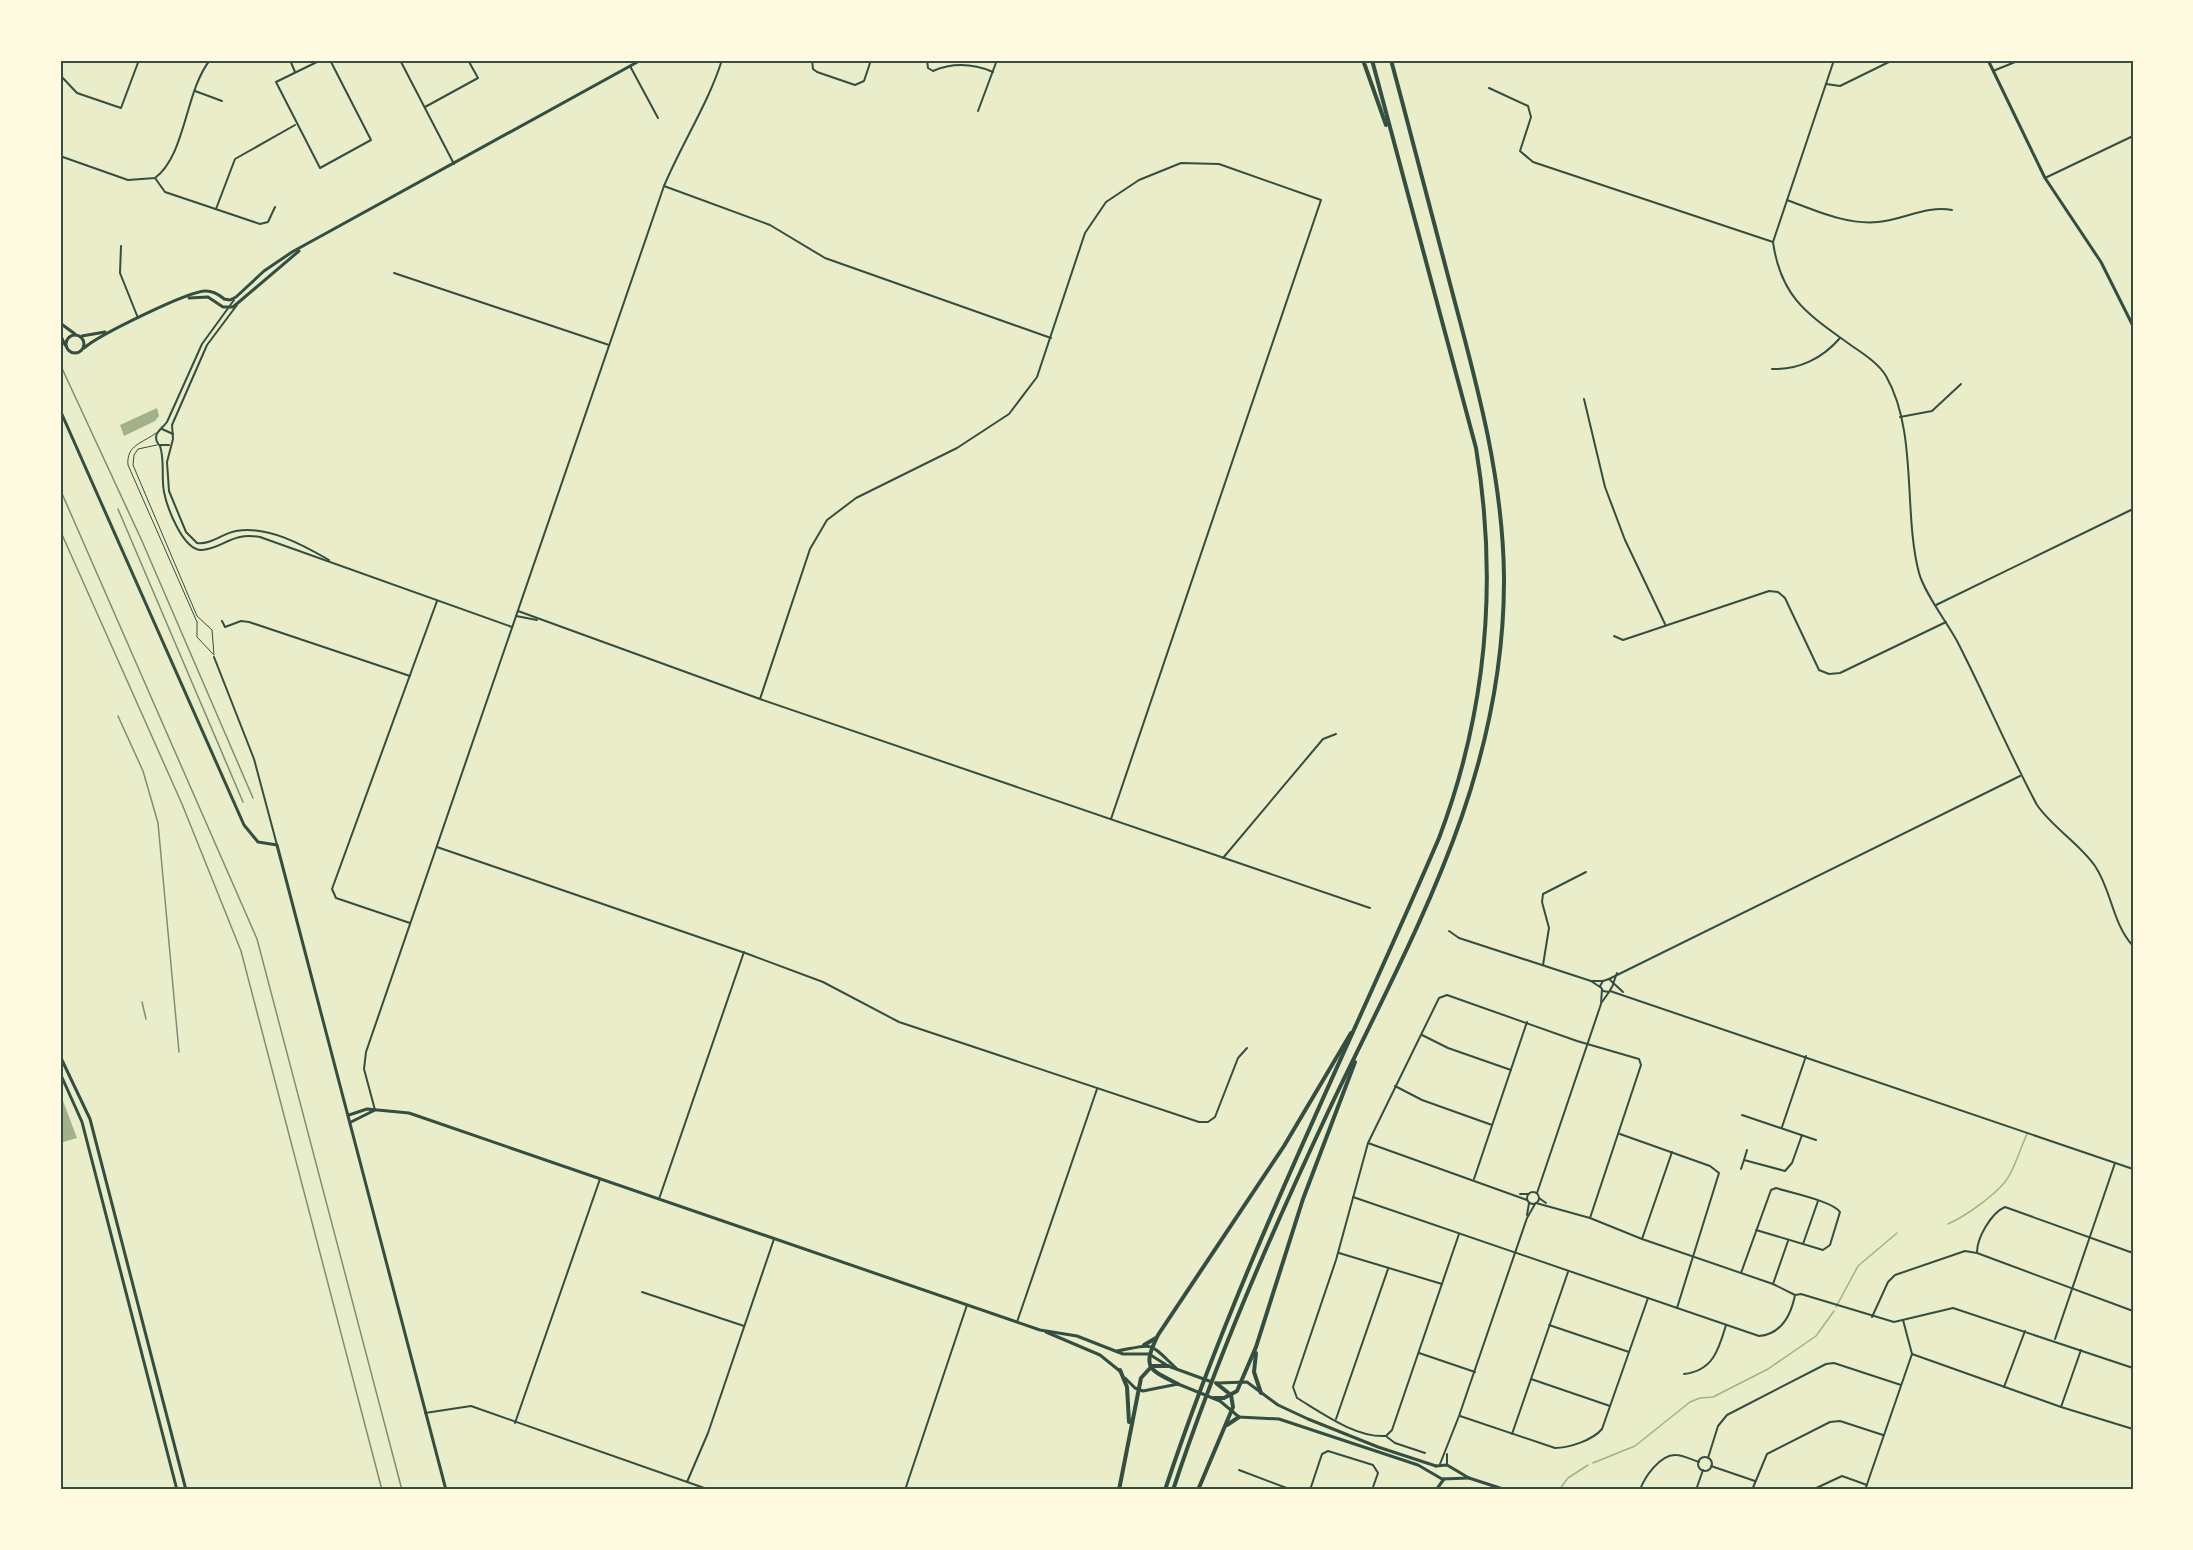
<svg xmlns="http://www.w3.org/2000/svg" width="2193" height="1550" viewBox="0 0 2193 1550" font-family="Poppins,sans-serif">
<rect width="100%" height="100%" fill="#e9edc9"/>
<g fill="#a3b18a">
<path d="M 157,408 L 159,416 L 155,421 L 124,436 L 120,425 Z"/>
<path d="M 60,1093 L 77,1138 L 60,1143 Z"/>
</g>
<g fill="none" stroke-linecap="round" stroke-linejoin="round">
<g stroke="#a3b18a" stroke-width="1.5">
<path d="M 1948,1224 C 1966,1216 2002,1191 2010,1174 C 2017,1161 2021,1147 2027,1134"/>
<path d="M 1836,1307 L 1858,1266 L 1897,1233"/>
<path d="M 1593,1463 L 1635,1446 L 1690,1402 L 1700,1398 L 1713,1397 L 1768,1369 L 1816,1336 L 1834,1311"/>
<path d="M 1559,1490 L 1568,1478 L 1588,1465"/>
</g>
<g stroke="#344e41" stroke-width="1">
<path d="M 156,433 C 143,443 126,445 128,465 L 197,622 L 197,637 L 213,654"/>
<path d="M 157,445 L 138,449 L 134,455 L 133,465 L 197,616 L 212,630 L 214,655"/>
</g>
<g stroke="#344e41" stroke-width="2">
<path d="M 290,60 L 295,72"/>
<path d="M 321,60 L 276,82 L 320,168 L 371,140 L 330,60"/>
<path d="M 400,60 L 454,164"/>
<path d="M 812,60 L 813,69 L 817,72 L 855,85 L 864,81 L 871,60"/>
<path d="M 927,60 L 928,68 L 933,71 C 954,62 974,64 993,72"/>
<path d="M 1126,60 L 1129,60"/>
<path d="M 1834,60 L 1773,242 C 1781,299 1809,315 1852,346 C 1864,354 1879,364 1886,376 C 1918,432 1903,512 1919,573 C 1925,594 1946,621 1957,641 C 1985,695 2008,751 2037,805 C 2053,828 2080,844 2095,866 C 2112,891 2112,923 2133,946"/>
<path d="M 630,66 L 658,118"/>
<path d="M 1993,71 L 2020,60"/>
<path d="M 60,75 L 77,93 L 121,108 L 139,60"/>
<path d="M 1826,84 L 1840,86 L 1893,60"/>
<path d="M 1489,88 L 1528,106 L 1531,117 L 1520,151 L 1533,162 L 1773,242"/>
<path d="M 195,91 L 222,101"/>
<path d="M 425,107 L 478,78 L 468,60"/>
<path d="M 978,111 L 997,60"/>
<path d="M 60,156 L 128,180 L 155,178 C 186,155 185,91 210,60"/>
<path d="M 155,178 L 165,192 L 260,224 L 268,222 L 275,207"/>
<path d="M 2045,178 L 2133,136"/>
<path d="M 664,186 L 770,225 L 825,258 L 1051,338"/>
<path d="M 1787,200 C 1817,211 1847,225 1878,222 C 1903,220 1927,205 1952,210"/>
<path d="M 216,209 L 235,159 L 295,125"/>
<path d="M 121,246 L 120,273 L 138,318"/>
<path d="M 394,273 L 609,345"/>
<path d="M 237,305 L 207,345 L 172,425 L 173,439 L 167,462 L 169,491 L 186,532 L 197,543 C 211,545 223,533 236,531 C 267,525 303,545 329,560"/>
<path d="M 1772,369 C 1799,370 1823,358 1840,338"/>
<path d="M 1584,399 L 1605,487 L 1625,540 L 1665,624"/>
<path d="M 1900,417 L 1932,411 L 1961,384"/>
<path d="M 162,429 L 173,434"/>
<path d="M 169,445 L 159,445 C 151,434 161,430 167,422 L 202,344 L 234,300"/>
<path d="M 160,446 C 165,461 161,476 164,492 C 167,507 183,551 202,550 C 224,548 231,532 260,537 L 512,627"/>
<path d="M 1936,605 L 2133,509"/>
<path d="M 518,611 L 760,699 L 1370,908"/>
<path d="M 516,616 L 537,620"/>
<path d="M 222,621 L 225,627 L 241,621 L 249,622 L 410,676"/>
<path d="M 1614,636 L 1623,640 L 1769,591 L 1778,592 L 1785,598 L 1819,670 L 1829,674 L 1840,673 L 1946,622"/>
<path d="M 214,657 L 254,759 L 277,845"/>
<path d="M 760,699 L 810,549 L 827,520 L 856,498 L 957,448 L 1009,414 L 1037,377 L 1085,233 L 1106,202 L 1139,180 L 1181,163 L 1219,164 L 1321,200 L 1111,819"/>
<path d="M 437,847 L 748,954 L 823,982 L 899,1022 L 1199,1122 L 1208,1122 L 1215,1117 L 1238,1058 L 1247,1048"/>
<path d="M 1223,858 L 1323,739 L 1336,734"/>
<path d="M 410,923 L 336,898 L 332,889 L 437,601"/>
<path d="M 1449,931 L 1459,938 L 1591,981 L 1600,987"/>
<path d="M 1543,965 L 1549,928 L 1542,902 L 1543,894 L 1586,872"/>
<path d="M 1609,979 L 2020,776"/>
<path d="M 1591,981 L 1603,981"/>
<path d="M 1613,984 L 1617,973"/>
<path d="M 1422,1035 L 1448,1048 L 1511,1070"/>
<path d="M 1395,1086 L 1422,1100 L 1492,1125"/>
<path d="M 1742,1115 L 1816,1140"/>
<path d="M 1782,1127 L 1806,1056"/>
<path d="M 1620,1134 L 1710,1166 L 1719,1173 L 1677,1308"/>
<path d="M 1368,1143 L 1527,1200"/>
<path d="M 1747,1150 L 1744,1160 L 1785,1171 L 1792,1163 L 1802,1135"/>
<path d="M 1741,1169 L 1744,1160"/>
<path d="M 1474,1179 L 1527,1022"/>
<path d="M 1520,1194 L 1528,1194"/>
<path d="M 1353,1197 L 1759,1336 C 1782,1334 1791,1315 1795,1295"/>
<path d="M 1539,1198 L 1546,1203"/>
<path d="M 659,1199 L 744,952"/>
<path d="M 1536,1203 L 1590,1218 L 1642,1239 L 1773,1284 L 1795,1295 L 1801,1294 L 1894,1322 L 1953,1308 L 2133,1368"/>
<path d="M 1459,1234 L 1392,1430 L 1386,1436 C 1356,1438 1322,1413 1297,1398 L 1293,1387 L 1336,1260 L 1368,1143 L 1439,998 L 1447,995 L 1577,1041 L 1639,1059 L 1641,1065 L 1590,1218"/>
<path d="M 1642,1239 L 1672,1152"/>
<path d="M 1803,1244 L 1818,1201"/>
<path d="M 1977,1252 C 1977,1238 1991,1213 2005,1207 L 2133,1253"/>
<path d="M 1339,1253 L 1442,1284"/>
<path d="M 1741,1273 L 1771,1190 L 1776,1188 C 1791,1193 1832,1201 1840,1212 L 1830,1245 L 1823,1250 L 1756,1230"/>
<path d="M 1773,1284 L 1788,1241"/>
<path d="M 642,1292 L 744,1326"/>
<path d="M 1872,1317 L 1888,1282 L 1895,1275 L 1965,1251 L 1977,1253 L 2133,1311"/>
<path d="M 1903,1320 L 1912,1354"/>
<path d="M 1017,1322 L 1097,1089"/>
<path d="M 1549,1325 L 1629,1352"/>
<path d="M 2055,1339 L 2115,1163"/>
<path d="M 1419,1353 L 1475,1372"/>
<path d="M 1684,1374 C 1713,1371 1719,1349 1726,1325"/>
<path d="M 1531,1379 L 1610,1406"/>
<path d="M 2004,1387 L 2025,1331"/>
<path d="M 2061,1407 L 2081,1350"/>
<path d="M 425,1413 L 471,1406 L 710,1490"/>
<path d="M 1460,1416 L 1555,1448 C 1569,1448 1593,1440 1602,1429 L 1648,1298"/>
<path d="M 1336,1419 L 1388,1269"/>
<path d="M 515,1423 L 600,1179"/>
<path d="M 1512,1434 L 1568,1272"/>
<path d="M 1387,1437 L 1395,1443 L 1425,1453"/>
<circle cx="1705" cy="1464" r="7"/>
<path d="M 1708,1458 L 1718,1426 L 1727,1415 L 1826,1364 L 1834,1363 L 1901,1385"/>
<path d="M 1711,1466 L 1755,1481"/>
<path d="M 1239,1470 L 1292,1490"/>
<path d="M 687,1482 L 708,1433 L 774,1239"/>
<path d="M 905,1490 L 967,1305"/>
<path d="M 1310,1490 L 1322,1454 L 1328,1451 L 1373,1465 L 1378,1473 L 1372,1490"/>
<path d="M 1640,1490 C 1644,1478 1660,1454 1676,1455 C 1683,1455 1692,1460 1699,1462"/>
<path d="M 1696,1490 L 1703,1470"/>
<path d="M 1752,1490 L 1767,1454 L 1830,1422 L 1840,1421 L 1883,1435"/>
<path d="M 1812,1490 L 1842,1476 L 1867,1485"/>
<path d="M 1865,1490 L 1912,1354 L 2061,1407 L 2133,1429"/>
<path d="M 2133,1490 L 2133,1489"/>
</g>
<g stroke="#344e41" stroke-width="2">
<path d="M 1613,985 L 1609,992 L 1603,991 L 1600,986 L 1603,981 L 1609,979 L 1623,992"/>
<path d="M 1610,991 L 2133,1169"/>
<path d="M 1602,1002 L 1609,992"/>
<path d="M 375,1110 L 364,1069 L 366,1052 L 664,186 C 682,143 708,104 722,60"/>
<circle cx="1533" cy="1198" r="6"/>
<path d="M 1537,1193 L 1601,1004 L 1602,989"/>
<path d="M 1527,1215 L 1529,1203"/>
<path d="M 1440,1464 L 1459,1416 L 1527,1218 L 1535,1204"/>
<path d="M 1447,1465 L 1447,1454"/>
</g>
<g stroke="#344e41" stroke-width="3">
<path d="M 1988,60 L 2045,178 L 2101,262 L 2133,326"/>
<path d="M 189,298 L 208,297 L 223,307 L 233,307 L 299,251"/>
<path d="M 224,299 L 230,300 L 236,297 L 264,271 L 292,252 L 641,60"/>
<path d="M 60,323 L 75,334"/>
<path d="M 60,334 L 65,345"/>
<circle cx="75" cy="344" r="9"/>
<path d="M 82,336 L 105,332"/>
<path d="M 84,348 C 99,335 188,291 206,291 C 213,291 218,294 223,298"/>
<path d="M 60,410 L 244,825 L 258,842 L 277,845 L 446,1490"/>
<path d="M 60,1056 L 90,1119 L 186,1490"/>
<path d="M 60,1073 L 82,1122 L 177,1490"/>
<path d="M 349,1115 L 367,1109 L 409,1113 L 1040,1330 L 1077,1336 L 1123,1354 L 1149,1354 L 1168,1366 L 1212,1382"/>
<path d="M 351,1122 L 375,1110"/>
<path d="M 1046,1332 L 1100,1355 L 1121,1372"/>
<path d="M 1117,1351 C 1156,1344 1147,1341 1176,1368"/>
<path d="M 1125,1378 L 1135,1388 L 1143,1391 L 1178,1384 L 1220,1401 L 1239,1417 L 1279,1419 L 1418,1465 L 1442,1479 L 1469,1478"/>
<path d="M 1218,1383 L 1247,1382 L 1278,1405 L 1308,1419 L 1378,1447 L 1436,1466"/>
<path d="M 1436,1466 L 1447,1465 L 1469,1478 L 1506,1490"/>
<path d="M 1436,1490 L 1444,1479"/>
</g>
<g stroke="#344e41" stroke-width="4">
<path d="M 1363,60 L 1386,125"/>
<path d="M 1144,1345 L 1156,1338"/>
<path d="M 1256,1353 L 1254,1372 L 1261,1393"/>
<path d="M 1120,1370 L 1127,1387 L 1129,1422"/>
<path d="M 1178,1384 C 1148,1369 1142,1368 1158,1335 L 1284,1146 L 1351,1033"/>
<path d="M 1214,1398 L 1224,1398 L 1237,1391 L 1256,1347 L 1303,1199 L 1355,1062"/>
<path d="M 1227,1425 L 1239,1417"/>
<path d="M 1119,1490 L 1141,1378 L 1152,1366 L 1168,1366"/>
<path d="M 1165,1490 C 1239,1266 1346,1055 1439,838 C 1487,711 1498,581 1476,448 L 1372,60"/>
<path d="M 1173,1490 C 1216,1360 1270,1236 1328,1112 C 1412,935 1505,780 1504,577 C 1503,480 1478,388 1453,295 C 1432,216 1412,138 1391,60"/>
<path d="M 1198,1490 L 1233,1407 L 1231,1395 L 1216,1383"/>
</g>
<g stroke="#7c8e77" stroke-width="1.5">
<path d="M 60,364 L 142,541 L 253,798"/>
<path d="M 60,489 L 257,939 L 402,1490"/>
<path d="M 118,509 L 243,802"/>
<path d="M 60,530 L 182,804 L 241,951 L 382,1490"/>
<path d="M 118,716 L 143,771 L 158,823 L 179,1052"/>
<path d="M 142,1002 L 146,1019"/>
</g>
</g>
<rect width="2193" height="1550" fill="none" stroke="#fefae0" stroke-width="123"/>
<rect x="62" y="62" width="2070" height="1426" fill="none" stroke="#344e41" stroke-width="2"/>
</svg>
